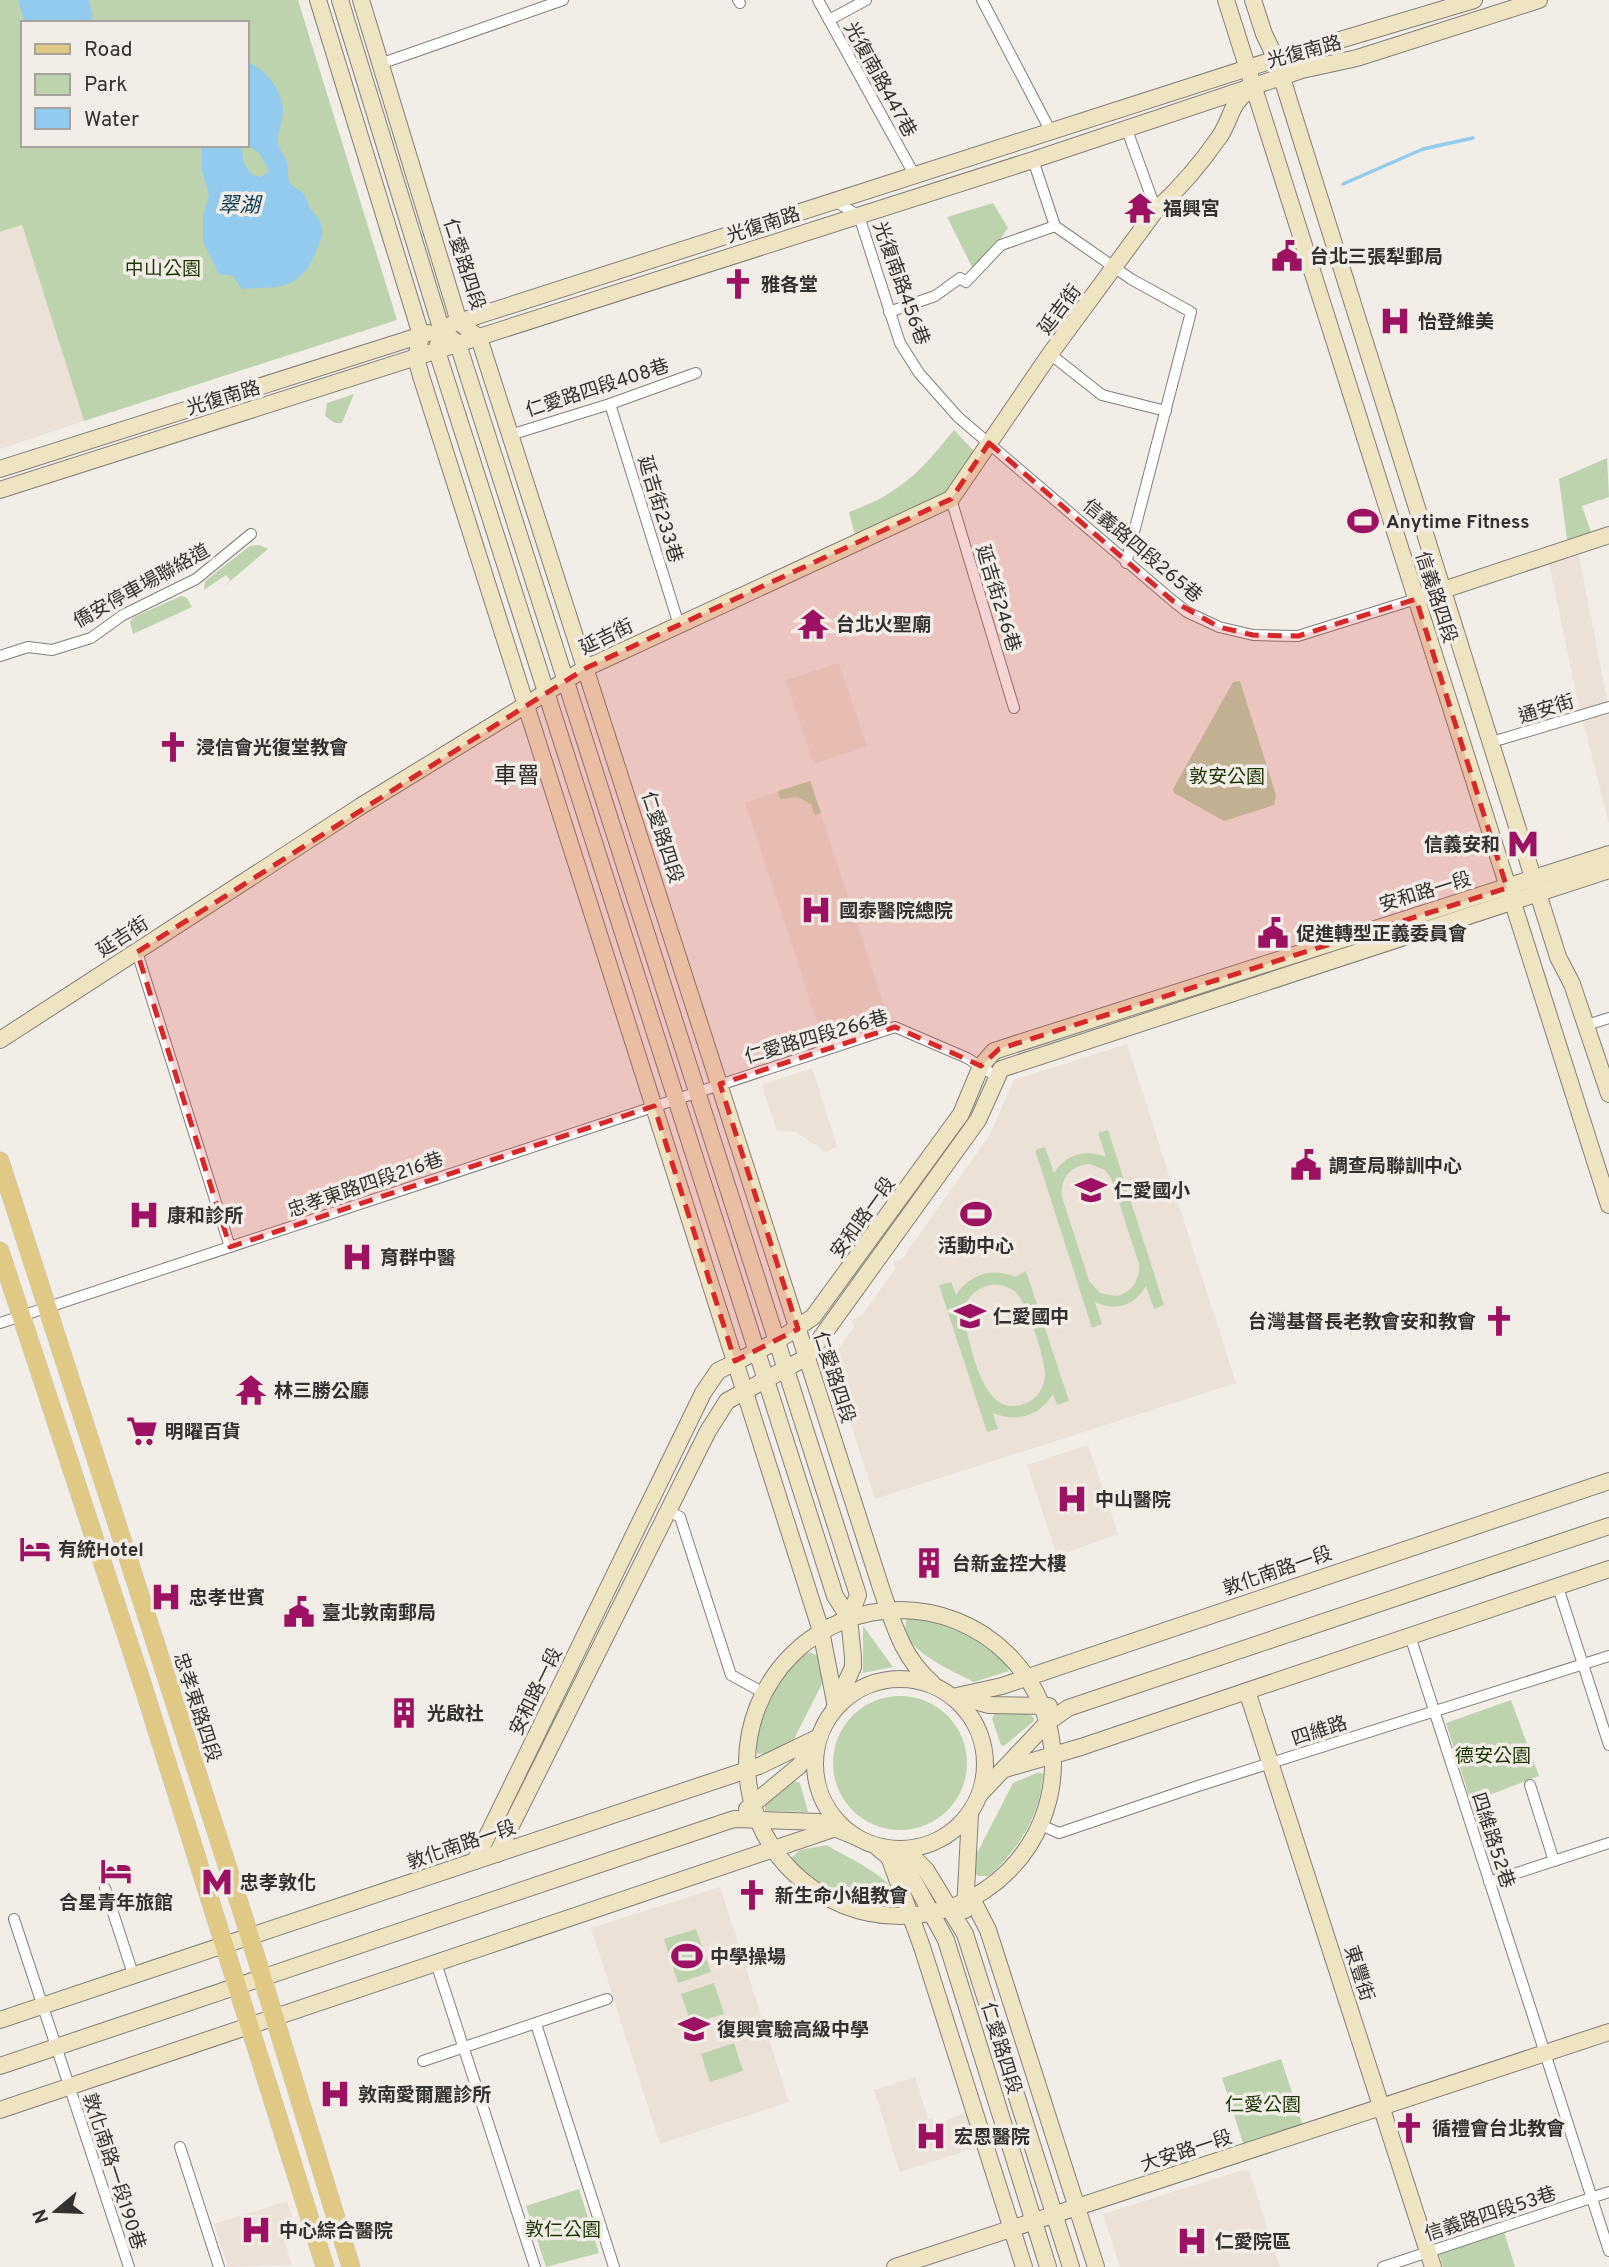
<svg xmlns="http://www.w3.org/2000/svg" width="1609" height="2267" viewBox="0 0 1609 2267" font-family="Overpass,'Noto Sans TC',sans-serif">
<rect width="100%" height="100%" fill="#f2ede7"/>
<g fill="#ece1d6">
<path d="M 22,225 L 84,421 L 0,449 L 0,232 Z"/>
<path d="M 1579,556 L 1609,709 L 1609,824 L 1578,702 L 1549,564 Z"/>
<path d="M 839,663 L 867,746 L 814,764 L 786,680 Z"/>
<path d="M 810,781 L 888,1017 L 823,1039 L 745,803 Z"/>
<path d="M 1127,1044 L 1236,1383 L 875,1499 L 830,1360 L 854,1327 L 852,1320 L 863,1314 L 895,1269 L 893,1262 L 902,1259 L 989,1136 L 1014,1080 Z"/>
<path d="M 812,1068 L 837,1146 L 826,1152 L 796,1132 L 777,1131 L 762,1085 Z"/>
<path d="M 1088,1445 L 1118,1534 L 1057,1556 L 1027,1465 Z"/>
<path d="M 720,1887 L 789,2102 L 660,2144 L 591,1928 Z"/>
<path d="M 915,2077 L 928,2119 L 932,2118 L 934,2124 L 967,2113 L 978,2147 L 900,2172 L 874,2090 Z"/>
<path d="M 1243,2170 L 1249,2171 L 1280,2267 L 1120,2267 L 1103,2214 Z"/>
<path d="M 287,2201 L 298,2236 L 284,2241 L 292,2265 L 228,2267 L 214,2224 Z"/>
</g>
<g fill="#bdd3ad" fill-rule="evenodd">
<path d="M 0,0 L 298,0 L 397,320 L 84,421 L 22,225 L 0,232 ZM 23,23 L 247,23 L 247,145 L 23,145 Z"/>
<path d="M 993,203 L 1008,228 L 990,253 L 973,269 L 947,217 Z"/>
<path d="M 354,394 L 342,423 L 335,423 L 325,416 L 327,403 Z"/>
<path d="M 954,430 L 974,451 L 948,496 L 856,540 L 849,512 C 900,494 921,471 954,430 Z"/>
<path d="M 1607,458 L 1609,497 L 1582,506 L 1591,532 L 1567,540 L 1559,479 Z"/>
<path d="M 259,545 L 268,549 L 223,587 L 230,580 L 226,575 L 204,590 L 205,581 L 250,546 Z"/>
<path d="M 181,596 L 187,598 L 192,607 L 133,634 L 130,622 L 134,617 Z"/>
<path d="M 1240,681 L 1276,795 L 1274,805 L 1224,821 L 1174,793 L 1173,789 L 1233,682 Z"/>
<path d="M 810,781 L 821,813 L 815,815 L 811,804 L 797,797 L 780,799 L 778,791 Z"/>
<path d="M 1108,1130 L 1164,1305 L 1154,1309 L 1146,1286 C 1136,1305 1115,1312 1095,1302 L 1102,1324 L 1092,1328 L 1035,1150 L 1045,1147 L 1054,1173 C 1066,1154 1085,1149 1106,1157 L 1098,1133 ZM 1090,1164 L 1105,1170 L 1111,1178 L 1139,1264 C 1140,1280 1133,1291 1117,1296 L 1100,1293 L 1089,1281 L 1062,1197 C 1060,1178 1071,1165 1090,1164 Z"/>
<path d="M 1026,1271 L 1069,1401 L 1057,1405 L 1053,1394 C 1039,1416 1017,1423 993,1413 L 998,1429 L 987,1432 L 939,1285 L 951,1282 L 956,1295 C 970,1274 992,1267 1015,1277 ZM 991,1285 C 1002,1284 1012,1287 1019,1296 C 1028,1307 1047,1364 1045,1378 C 1043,1389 1037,1399 1026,1403 C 983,1422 972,1348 964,1321 C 963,1302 972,1289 991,1285 Z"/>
<path d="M 907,1619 C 941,1620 994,1639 1009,1671 L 974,1682 C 955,1672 894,1647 907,1619 Z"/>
<path d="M 863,1626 L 893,1667 L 863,1673 Z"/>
<path d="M 810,1652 L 820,1657 L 823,1682 L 793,1741 L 771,1753 L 757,1754 C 752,1720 781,1667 810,1652 Z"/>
<circle cx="900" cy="1763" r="67"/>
<path d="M 1511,1700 L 1539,1776 L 1471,1802 L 1446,1723 Z"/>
<path d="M 995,1713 L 1030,1714 L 1035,1720 L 1004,1746 L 1001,1745 L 992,1719 Z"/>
<path d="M 1039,1772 L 1043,1774 C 1041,1814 1018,1850 989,1876 L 978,1876 L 975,1873 L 974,1859 L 1013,1783 Z"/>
<path d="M 795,1781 L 800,1783 L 808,1812 L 765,1811 L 765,1803 Z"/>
<path d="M 827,1845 C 844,1857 901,1879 895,1903 L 890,1907 C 851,1902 817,1887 791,1858 L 800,1850 Z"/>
<path d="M 696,1929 L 711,1972 L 678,1983 L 664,1939 Z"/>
<path d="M 714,1983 L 724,2014 L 691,2024 L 681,1994 Z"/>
<path d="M 734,2043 L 743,2071 L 710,2082 L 701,2054 Z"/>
<path d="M 1281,2059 L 1304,2129 L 1245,2149 L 1222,2078 Z"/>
<path d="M 579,2189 L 599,2253 L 546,2267 L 526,2206 Z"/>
<path d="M 1504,2232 L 1515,2267 L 1443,2267 L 1439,2254 Z"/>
</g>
<g fill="#92cbee">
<path d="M 18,0 L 89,0 L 93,17 L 86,23 L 25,23 Z"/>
<path d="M 247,62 C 265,68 283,91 283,111 C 283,122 277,132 278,143 C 279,151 285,155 287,162 C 289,169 286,176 290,183 C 294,188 299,189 303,193 C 307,198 308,207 313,212 C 327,227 323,236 315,254 C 298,293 276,286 242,289 L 233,276 L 219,274 L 203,242 L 203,216 L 209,195 L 202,171 L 202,145 L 242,145 L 243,162 L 252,175 L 261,177 L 269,171 L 260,154 L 247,144 Z"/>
</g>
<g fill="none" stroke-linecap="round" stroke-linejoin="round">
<path stroke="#92cbee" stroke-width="3.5" d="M 1343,184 L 1423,149 L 1473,138"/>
<defs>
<g id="street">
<path d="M 738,0 L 740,3"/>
<path d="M 818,0 L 915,176"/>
<path d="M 982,0 L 1051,132"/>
<path d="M 829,20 L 866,0"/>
<path d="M 380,64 L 563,0"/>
<path d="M 1127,130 L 1156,210"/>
<path d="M 1033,160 L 1055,226 L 1131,279 L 1191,312 L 1126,563"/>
<path d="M 835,201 L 859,216 L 900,343 L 919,373 L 958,417 L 1173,601 L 1187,612 L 1219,627 L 1253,635 L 1298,636 L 1416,599"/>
<path d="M 889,312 L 935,296 L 960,278 L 966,282 L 1001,245 L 1055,226"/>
<path d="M 1050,354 L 1102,395 L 1166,411"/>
<path d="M 610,404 L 679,625"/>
<path d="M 510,435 L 610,404 L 696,373"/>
<path d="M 951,499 L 1014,708"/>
<path d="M 0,656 L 28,647 L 52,650 L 91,638 L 123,615 L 196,579 L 251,534"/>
<path d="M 1492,742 L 1609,707"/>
<path d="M 137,952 L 230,1247"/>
<path d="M 1587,1025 L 1609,1018"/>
<path d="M 0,1323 L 895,1027 L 967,1058 L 996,1076"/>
<path d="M 669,1511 L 680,1517 L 731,1675 L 764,1693"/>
<path d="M 1558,1587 L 1609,1745"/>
<path d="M 1410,1636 L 1609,2251"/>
<path d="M 1530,1785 L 1554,1861"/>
<path d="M 1041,1825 L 1059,1833 L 1198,1786 L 1609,1656"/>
<path d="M 1489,1882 L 1609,1843"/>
<path d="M 105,1888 L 133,1974"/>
<path d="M 14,1919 L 129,2267"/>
<path d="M 436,1963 L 535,2267"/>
<path d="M 536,2024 L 614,2267"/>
<path d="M 423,2061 L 607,1999"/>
<path d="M 180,2147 L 219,2267"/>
<path d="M 1383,2267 L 1609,2192"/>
</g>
<g id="secondary">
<path d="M 318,0 L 421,335 L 416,358 L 421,376 L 821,1631 L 835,1702"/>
<path d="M 340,0 L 441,328 L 437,351 L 835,1596 L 849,1618 L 853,1657 L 853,1667 L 834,1709"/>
<path d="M 361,0 L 459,322 L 479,338 L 881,1588 C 894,1625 902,1657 932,1683"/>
<path d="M 1226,0 L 1609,1205"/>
<path d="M 1253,0 L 1264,34 L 1276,59 L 1558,957 L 1572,984 L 1609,1094"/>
<path d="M 452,324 L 1276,59 L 1474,0"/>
<path d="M 450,337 L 458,344 L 858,1595 L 849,1618"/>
<path d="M 0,469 L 428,333"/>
<path d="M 0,490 L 1033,160 L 1302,70 L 1357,58 L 1539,0"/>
<path d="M 1416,599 L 1609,535"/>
<path d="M 0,1040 L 361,806 L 586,668 L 951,499 L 1050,354 L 1156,210 C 1180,188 1202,162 1220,136 C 1232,117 1230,105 1248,91"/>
<circle cx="900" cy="1763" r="153"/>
<circle cx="900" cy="1764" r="85"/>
<path d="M 1247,1691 L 1433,2267"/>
<path d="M 957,1696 L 1002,1686 L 1609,1481"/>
<path d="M 964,1698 L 989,1705 L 1049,1706"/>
<path d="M 1005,1769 L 1081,1747 L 1609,1569"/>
<path d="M 980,1794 L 1047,1723 L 1068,1708 L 1609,1526"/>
<path d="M 747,1809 L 799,1766 L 816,1742"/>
<path d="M 878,1848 L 910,1874 L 946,1940 L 1048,2267"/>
<path d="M 905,1849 L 926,1870 L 965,1934 L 1071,2267"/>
<path d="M 497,1854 L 708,1431 L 727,1401 L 807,1357 L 978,1120 L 1001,1069 L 1609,870"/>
<path d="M 889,1857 L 922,1947 L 1024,2267"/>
<path d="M 475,1861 L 703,1393 L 718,1371 L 777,1341 L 813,1317 L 961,1114 L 981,1066 L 994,1051 L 1609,854"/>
<path d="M 972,1899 L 988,1930 L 1096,2267"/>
<path d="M 965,1910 L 970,1814"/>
<path d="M 0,2020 L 759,1766 L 819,1737"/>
<path d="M 0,2066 L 734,1819 L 819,1822 L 854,1836"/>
<path d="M 0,2110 L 833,1829"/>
<path d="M 895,2267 L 1609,2032"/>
</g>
<g id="primary">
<path d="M 0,1161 L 244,1918 L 351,2267"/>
<path d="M 0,1251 L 143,1686 L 325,2267"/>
</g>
</defs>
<use href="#street" stroke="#837e79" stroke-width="12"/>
<use href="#secondary" stroke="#837e79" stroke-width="18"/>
<use href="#primary" stroke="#cacac9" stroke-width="19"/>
<use href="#street" stroke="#fff" stroke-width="10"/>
<use href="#secondary" stroke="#efe4c2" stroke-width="16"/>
<use href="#primary" stroke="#dfc985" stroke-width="18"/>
</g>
<path fill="#d62828" fill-opacity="0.2" stroke="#d62828" stroke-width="5" stroke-dasharray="14 9" stroke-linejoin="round" d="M 989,443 L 1173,601 L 1219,627 L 1253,635 L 1298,636 L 1416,599 L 1507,888 L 999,1049 L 981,1066 L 895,1027 L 720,1084 L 798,1329 L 735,1361 L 654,1106 L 230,1247 L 137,952 L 586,668 L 951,499 Z"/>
<defs>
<symbol id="temple-bare" viewBox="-9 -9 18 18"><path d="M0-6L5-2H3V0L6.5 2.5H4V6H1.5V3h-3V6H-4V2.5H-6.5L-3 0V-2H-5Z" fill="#9c1161" stroke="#f2ede7" stroke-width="2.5" paint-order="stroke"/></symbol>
<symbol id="civic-bare" viewBox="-9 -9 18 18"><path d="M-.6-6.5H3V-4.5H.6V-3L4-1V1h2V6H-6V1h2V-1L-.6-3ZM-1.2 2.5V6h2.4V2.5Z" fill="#9c1161" stroke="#f2ede7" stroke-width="2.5" paint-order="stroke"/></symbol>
<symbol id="church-bare" viewBox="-9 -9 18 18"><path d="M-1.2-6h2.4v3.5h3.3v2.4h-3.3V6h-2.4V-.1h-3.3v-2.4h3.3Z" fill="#9c1161" stroke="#f2ede7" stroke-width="2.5" paint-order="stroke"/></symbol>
<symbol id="hospital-bare" viewBox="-9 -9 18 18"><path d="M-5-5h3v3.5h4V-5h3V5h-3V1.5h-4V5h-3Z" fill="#9c1161" stroke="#f2ede7" stroke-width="2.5" paint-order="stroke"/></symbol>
<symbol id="stadium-bare" viewBox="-9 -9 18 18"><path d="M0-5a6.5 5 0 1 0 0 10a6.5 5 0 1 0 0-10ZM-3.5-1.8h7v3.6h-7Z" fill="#9c1161" stroke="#f2ede7" stroke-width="2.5" paint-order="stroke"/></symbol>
<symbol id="metro-bare" viewBox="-9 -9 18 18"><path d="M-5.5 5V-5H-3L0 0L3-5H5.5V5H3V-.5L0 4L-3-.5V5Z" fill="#9c1161" stroke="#f2ede7" stroke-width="2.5" paint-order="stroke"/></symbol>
<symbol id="school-bare" viewBox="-9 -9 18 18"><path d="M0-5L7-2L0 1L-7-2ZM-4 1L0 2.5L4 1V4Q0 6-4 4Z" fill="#9c1161" stroke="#f2ede7" stroke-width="2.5" paint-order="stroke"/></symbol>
<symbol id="supermarket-bare" viewBox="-9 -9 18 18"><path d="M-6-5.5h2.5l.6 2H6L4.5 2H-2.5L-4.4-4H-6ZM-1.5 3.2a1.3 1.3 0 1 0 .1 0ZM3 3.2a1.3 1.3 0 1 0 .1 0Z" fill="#9c1161" stroke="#f2ede7" stroke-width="2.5" paint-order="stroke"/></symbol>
<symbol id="hotel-bare" viewBox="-9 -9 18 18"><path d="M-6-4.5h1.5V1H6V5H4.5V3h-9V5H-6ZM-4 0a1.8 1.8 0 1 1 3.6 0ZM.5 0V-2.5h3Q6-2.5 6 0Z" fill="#9c1161" stroke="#f2ede7" stroke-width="2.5" paint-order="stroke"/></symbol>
<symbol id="building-bare" viewBox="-9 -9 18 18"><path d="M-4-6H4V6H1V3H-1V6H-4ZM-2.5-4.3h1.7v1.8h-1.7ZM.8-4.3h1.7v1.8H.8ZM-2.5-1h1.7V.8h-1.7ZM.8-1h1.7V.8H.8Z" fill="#9c1161" stroke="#f2ede7" stroke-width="2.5" paint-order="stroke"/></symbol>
</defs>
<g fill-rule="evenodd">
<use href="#temple-bare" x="1118" y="186" width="44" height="44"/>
<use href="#civic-bare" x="1265" y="234" width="44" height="44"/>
<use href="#church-bare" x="716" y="262" width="44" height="44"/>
<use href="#hospital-bare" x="1373" y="299" width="44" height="44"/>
<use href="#stadium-bare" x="1341" y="499" width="44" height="44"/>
<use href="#temple-bare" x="791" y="602" width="44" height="44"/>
<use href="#church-bare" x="151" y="725" width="44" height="44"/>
<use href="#metro-bare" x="1501" y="822" width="44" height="44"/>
<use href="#hospital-bare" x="794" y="888" width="44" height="44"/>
<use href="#civic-bare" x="1251" y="911" width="44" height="44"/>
<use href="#civic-bare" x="1284" y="1143" width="44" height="44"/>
<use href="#school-bare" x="1069" y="1168" width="44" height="44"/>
<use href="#stadium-bare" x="954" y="1192" width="44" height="44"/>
<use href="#hospital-bare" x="122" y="1193" width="44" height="44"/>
<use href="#hospital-bare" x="335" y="1235" width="44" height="44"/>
<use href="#school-bare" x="948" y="1294" width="44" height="44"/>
<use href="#church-bare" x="1477" y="1299" width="44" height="44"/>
<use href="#temple-bare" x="229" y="1368" width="44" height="44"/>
<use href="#supermarket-bare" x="120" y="1409" width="44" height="44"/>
<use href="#hospital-bare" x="1050" y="1477" width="44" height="44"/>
<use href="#hotel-bare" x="13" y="1527" width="44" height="44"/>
<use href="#building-bare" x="907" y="1541" width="44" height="44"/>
<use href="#hospital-bare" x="144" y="1575" width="44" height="44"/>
<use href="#civic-bare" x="277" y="1590" width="44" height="44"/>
<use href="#building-bare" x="382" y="1691" width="44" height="44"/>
<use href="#hotel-bare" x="94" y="1849" width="44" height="44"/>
<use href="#metro-bare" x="195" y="1860" width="44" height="44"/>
<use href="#church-bare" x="730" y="1873" width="44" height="44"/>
<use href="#stadium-bare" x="665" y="1934" width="44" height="44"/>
<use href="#school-bare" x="672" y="2007" width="44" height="44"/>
<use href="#hospital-bare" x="313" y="2072" width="44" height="44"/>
<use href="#church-bare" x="1387" y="2106" width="44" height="44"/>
<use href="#hospital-bare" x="909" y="2114" width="44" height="44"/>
<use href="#hospital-bare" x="234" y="2208" width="44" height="44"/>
<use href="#hospital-bare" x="1170" y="2219" width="44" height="44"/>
</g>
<g text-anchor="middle" stroke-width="7" stroke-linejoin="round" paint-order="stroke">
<g font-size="19" fill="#343230" stroke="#f2ede7">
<text transform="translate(1304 51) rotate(-15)" y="7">光復南路</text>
<text transform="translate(881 79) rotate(61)" y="7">光復南路447巷</text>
<text transform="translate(763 224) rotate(-18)" y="7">光復南路</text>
<text transform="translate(465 264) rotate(72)" y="7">仁愛路四段</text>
<text transform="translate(902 283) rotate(70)" y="7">光復南路456巷</text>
<text transform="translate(1059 309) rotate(-53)" y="7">延吉街</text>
<text transform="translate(597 387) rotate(-18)" y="7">仁愛路四段408巷</text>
<text transform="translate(223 397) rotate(-17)" y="7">光復南路</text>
<text transform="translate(661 509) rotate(73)" y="7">延吉街233巷</text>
<text transform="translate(1143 550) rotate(40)" y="7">信義路四段265巷</text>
<text transform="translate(141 585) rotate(-29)" y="7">僑安停車場聯絡道</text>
<text transform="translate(1437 597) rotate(72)" y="7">信義路四段</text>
<text transform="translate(999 598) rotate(73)" y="7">延吉街246巷</text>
<text transform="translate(606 636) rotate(-26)" y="7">延吉街</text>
<text transform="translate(1546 708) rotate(-17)" y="7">通安街</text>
<text transform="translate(663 837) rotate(72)" y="7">仁愛路四段</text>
<text transform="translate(1425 891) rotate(-17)" y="7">安和路一段</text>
<text transform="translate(122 936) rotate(-33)" y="7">延吉街</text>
<text transform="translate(816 1036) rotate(-16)" y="7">仁愛路四段266巷</text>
<text transform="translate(365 1184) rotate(-19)" y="7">忠孝東路四段216巷</text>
<text transform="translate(862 1217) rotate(-54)" y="7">安和路一段</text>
<text transform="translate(835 1377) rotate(72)" y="7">仁愛路四段</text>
<text transform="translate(1277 1570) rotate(-19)" y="7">敦化南路一段</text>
<text transform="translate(535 1691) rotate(-64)" y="7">安和路一段</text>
<text transform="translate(198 1707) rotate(72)" y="7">忠孝東路四段</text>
<text transform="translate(1319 1730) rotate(-18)" y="7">四維路</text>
<text transform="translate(1494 1840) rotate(72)" y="7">四維路52巷</text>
<text transform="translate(461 1844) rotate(-19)" y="7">敦化南路一段</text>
<text transform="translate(1360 1973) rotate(72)" y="7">東豐街</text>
<text transform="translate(1002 2048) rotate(73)" y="7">仁愛路四段</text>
<text transform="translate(1186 2150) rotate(-18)" y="7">大安路一段</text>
<text transform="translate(115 2171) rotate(72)" y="7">敦化南路一段190巷</text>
<text transform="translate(1490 2213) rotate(-18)" y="7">信義路四段53巷</text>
</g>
<g font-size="19" font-weight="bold" fill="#343230" stroke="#f2ede7" text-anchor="start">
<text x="1163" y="215">福興宮</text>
<text x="1310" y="263">台北三張犁郵局</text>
<text x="761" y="291">雅各堂</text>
<text x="1418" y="328">怡登維美</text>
<text x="1386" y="528">Anytime Fitness</text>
<text x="836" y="631">台北火聖廟</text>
<text x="196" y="754">浸信會光復堂教會</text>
<text x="1500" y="851" text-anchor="end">信義安和</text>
<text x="839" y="917">國泰醫院總院</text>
<text x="1296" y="940">促進轉型正義委員會</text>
<text x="1329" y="1172">調查局聯訓中心</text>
<text x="1114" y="1197">仁愛國小</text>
<text x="167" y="1222">康和診所</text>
<text x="976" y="1252" text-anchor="middle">活動中心</text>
<text x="380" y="1264">育群中醫</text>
<text x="993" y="1323">仁愛國中</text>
<text x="1476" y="1328" text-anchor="end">台灣基督長老教會安和教會</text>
<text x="274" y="1397">林三勝公廳</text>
<text x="165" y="1438">明曜百貨</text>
<text x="1095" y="1506">中山醫院</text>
<text x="58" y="1556">有統Hotel</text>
<text x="952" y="1570">台新金控大樓</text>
<text x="189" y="1604">忠孝世賓</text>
<text x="322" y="1619">臺北敦南郵局</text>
<text x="427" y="1720">光啟社</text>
<text x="240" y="1889">忠孝敦化</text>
<text x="775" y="1902">新生命小組教會</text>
<text x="116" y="1909" text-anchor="middle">合星青年旅館</text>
<text x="710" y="1963">中學操場</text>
<text x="717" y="2036">復興實驗高級中學</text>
<text x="358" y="2101">敦南愛爾麗診所</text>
<text x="1432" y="2135">循禮會台北教會</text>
<text x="954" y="2143">宏恩醫院</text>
<text x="279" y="2237">中心綜合醫院</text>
<text x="1215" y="2248">仁愛院區</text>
</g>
<g font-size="19" fill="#1b3500" stroke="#f2ede7">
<text x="163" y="275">中山公園</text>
<text x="1227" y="783">敦安公園</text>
<text x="1493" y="1762">德安公園</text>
<text x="1263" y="2111">仁愛公園</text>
<text x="563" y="2236">敦仁公園</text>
</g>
<g font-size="21" font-style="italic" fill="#093a52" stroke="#f2ede7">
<text x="239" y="212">翠湖</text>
</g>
<g font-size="23" fill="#2e2a26" stroke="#f2ede7">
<text x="517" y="783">車罾</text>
</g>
</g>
<rect x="21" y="21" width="228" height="126" fill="#f2ede7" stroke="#a6a29e" stroke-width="2"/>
<rect x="35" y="44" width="35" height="10" fill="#dfc985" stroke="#a6a29e" stroke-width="2"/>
<text x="84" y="56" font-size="21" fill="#343230">Road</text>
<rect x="35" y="74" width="35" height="21" fill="#bdd3ad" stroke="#a6a29e" stroke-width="2"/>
<text x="84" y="91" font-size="21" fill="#343230">Park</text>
<rect x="35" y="108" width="35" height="21" fill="#92cbee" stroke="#a6a29e" stroke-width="2"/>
<text x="84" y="126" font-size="21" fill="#343230">Water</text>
<g transform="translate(56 2211) rotate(251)" stroke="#f2ede7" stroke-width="5" paint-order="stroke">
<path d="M0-5L12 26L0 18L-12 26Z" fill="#343230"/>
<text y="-10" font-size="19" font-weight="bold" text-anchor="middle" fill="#343230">N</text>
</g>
</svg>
